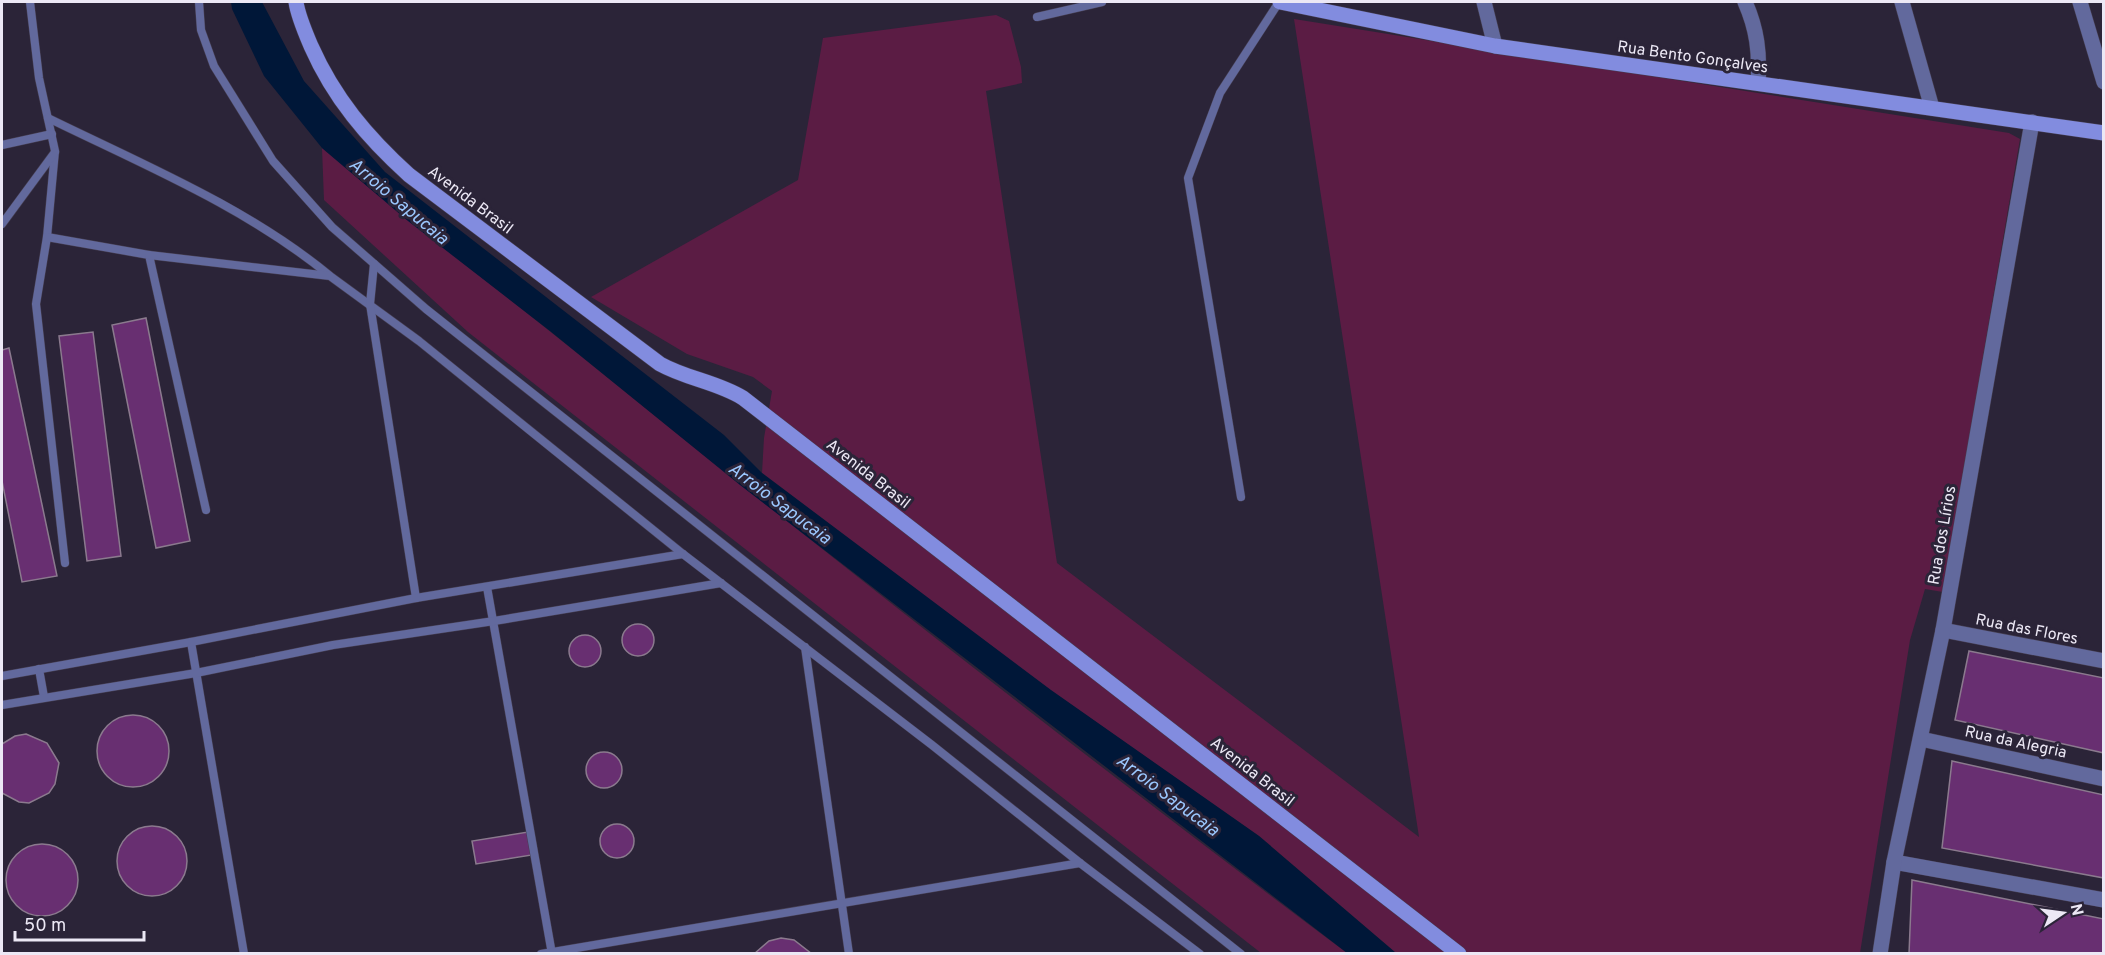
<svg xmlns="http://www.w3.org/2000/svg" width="2105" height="955" viewBox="0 0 2105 955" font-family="Overpass,sans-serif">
<rect width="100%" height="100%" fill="#2b2438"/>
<g fill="#5b1c44">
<path d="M 996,15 L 1009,21 L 1021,67 L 1022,83 L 986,91 L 1057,563 L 1419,837 L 1294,19 L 2009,133 L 2020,139 L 1943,592 L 1925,589 L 1910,640 L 1860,953 L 1396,953 L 1259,836 L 1050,690 L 762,473 L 764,438 L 772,391 L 753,377 L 687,354 L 591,297 L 798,180 L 823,38 Z"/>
<path d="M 322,148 C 404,218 489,282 572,349 C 827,555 1085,757 1347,953 L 1261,953 L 468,332 L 324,200 Z"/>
</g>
<path fill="#001738" d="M 231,2 L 262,2 L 304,81 L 385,172 L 724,435 L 762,473 L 1051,690 L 1259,836 L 1396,953 L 1347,953 L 740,485 L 550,331 L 408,221 L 322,148 L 264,76 L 232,9 Z"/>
<g fill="#682f71" stroke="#8b7a8e" stroke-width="1.5">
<path d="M 146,318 L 190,541 L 156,548 L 112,325 Z"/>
<path d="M 93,332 L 121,556 L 87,561 L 59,336 Z"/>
<path d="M 9,348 L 57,576 L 22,582 L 2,481 L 2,350 Z"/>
<circle cx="638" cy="640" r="16"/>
<circle cx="585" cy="651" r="16"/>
<path d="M 1969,651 L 2104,678 L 2104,753 L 1955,720 Z"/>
<circle cx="133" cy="751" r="36"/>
<path d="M 26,734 L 47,743 L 59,763 L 55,784 L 49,793 L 29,803 L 19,802 L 2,793 L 2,744 L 15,736 Z"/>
<circle cx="604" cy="770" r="18"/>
<path d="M 1952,761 L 2104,795 L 2104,878 L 1942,848 Z"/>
<circle cx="617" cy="841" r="17"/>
<circle cx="152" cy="861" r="35"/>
<path d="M 528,832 L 532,855 L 476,864 L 472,841 Z"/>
<circle cx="42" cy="880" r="36"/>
<path d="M 1912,880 L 2104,919 L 2104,954 L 1909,954 Z"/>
<path d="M 781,938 L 794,940 L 812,954 L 754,954 L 769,941 Z"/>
</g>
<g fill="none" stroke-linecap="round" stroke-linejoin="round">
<defs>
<g id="service">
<path d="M 30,2 L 39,78 L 55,151 L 47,237 L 149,255 L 206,510"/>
<path d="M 199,2 L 201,30 L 214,66 L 273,161 L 332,227 L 426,309 L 1241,954"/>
<path d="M 1037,17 L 1102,2"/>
<path d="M 48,118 C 144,165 246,207 329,275"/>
<path d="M 2,145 L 52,134"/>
<path d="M 2,224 L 55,152"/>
<path d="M 47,237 L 36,304 L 65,563"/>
<path d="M 149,255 L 330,276 L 419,341 L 683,554 L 932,745 L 1080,863 L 1200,954"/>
<path d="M 374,264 L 370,304 L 416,598"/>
<path d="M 1241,497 L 1188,178 L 1220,93 L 1279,2"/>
<path d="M 487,587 L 552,954"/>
<path d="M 191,642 L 244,954"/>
<path d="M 805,647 L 849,954"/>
<path d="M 39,669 L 44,697"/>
<path d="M 2,676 L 191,642 L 416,598 L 683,554"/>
<path d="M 2,705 L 196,673 L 333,645 L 494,621 L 721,583"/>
<path d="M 541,954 L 1080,863"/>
</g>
<g id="minor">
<path d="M 1484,2 L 1495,46"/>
<path d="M 1745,2 C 1757,29 1760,53 1758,83"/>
<path d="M 1902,2 L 1932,108"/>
<path d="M 1943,630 L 2104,661"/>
<path d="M 1921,739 L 2104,779"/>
<path d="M 1894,862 L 2104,900"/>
<path d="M 1880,954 L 1894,862 L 1943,630 L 2032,122"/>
</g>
<path id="tertiary" d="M 2080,2 L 2104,82"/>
<g id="secondary">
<path d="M 296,2 C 298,16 305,32 311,46 C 334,98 367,137 409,175 L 660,364 C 687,379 717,382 743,398 L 1459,954"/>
<path d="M 1280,2 L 1495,46 L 2104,133"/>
</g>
</defs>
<use href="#service" stroke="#463f52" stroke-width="9"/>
<use href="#minor" stroke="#463f52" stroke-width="16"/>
<use href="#tertiary" stroke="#463f52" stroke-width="16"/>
<use href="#secondary" stroke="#463f52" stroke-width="16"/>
<use href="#service" stroke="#62699d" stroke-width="8"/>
<use href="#minor" stroke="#62699d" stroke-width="15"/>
<use href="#tertiary" stroke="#62699d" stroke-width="15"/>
<use href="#secondary" stroke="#828cdf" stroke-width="15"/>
</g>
<g text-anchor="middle" stroke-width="6" stroke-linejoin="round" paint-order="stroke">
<g font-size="16" fill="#ece8f5" stroke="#2b2438">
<text transform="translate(1693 56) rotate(8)" y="6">Rua Bento Gonçalves</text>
<text transform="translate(471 199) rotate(37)" y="6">Avenida Brasil</text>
<text transform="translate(869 473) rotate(38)" y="6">Avenida Brasil</text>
<text transform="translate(1941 535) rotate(-80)" y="6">Rua dos Lírios</text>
<text transform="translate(2027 628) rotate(11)" y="6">Rua das Flores</text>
<text transform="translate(2016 741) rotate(12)" y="6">Rua da Alegria</text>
<text transform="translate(1253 771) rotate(38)" y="6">Avenida Brasil</text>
</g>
<g font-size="18" font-style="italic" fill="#9bc7fe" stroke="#2b2438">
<text transform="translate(399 201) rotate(40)" y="6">Arroio Sapucaia</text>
<text transform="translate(780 503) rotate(37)" y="6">Arroio Sapucaia</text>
<text transform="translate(1168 795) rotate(37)" y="6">Arroio Sapucaia</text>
</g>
</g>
<rect width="2105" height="955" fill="none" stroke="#ece8f5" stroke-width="6"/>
<g transform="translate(2063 913) rotate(77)" stroke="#2b2438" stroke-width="4.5" paint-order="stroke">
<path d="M0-4.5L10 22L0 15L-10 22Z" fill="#ece8f5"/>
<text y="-9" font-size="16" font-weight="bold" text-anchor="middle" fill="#ece8f5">N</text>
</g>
<path d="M15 931v9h129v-9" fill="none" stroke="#ece8f5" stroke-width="3"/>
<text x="24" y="931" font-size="18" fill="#ece8f5" stroke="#2b2438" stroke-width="4.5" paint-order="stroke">50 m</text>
</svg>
